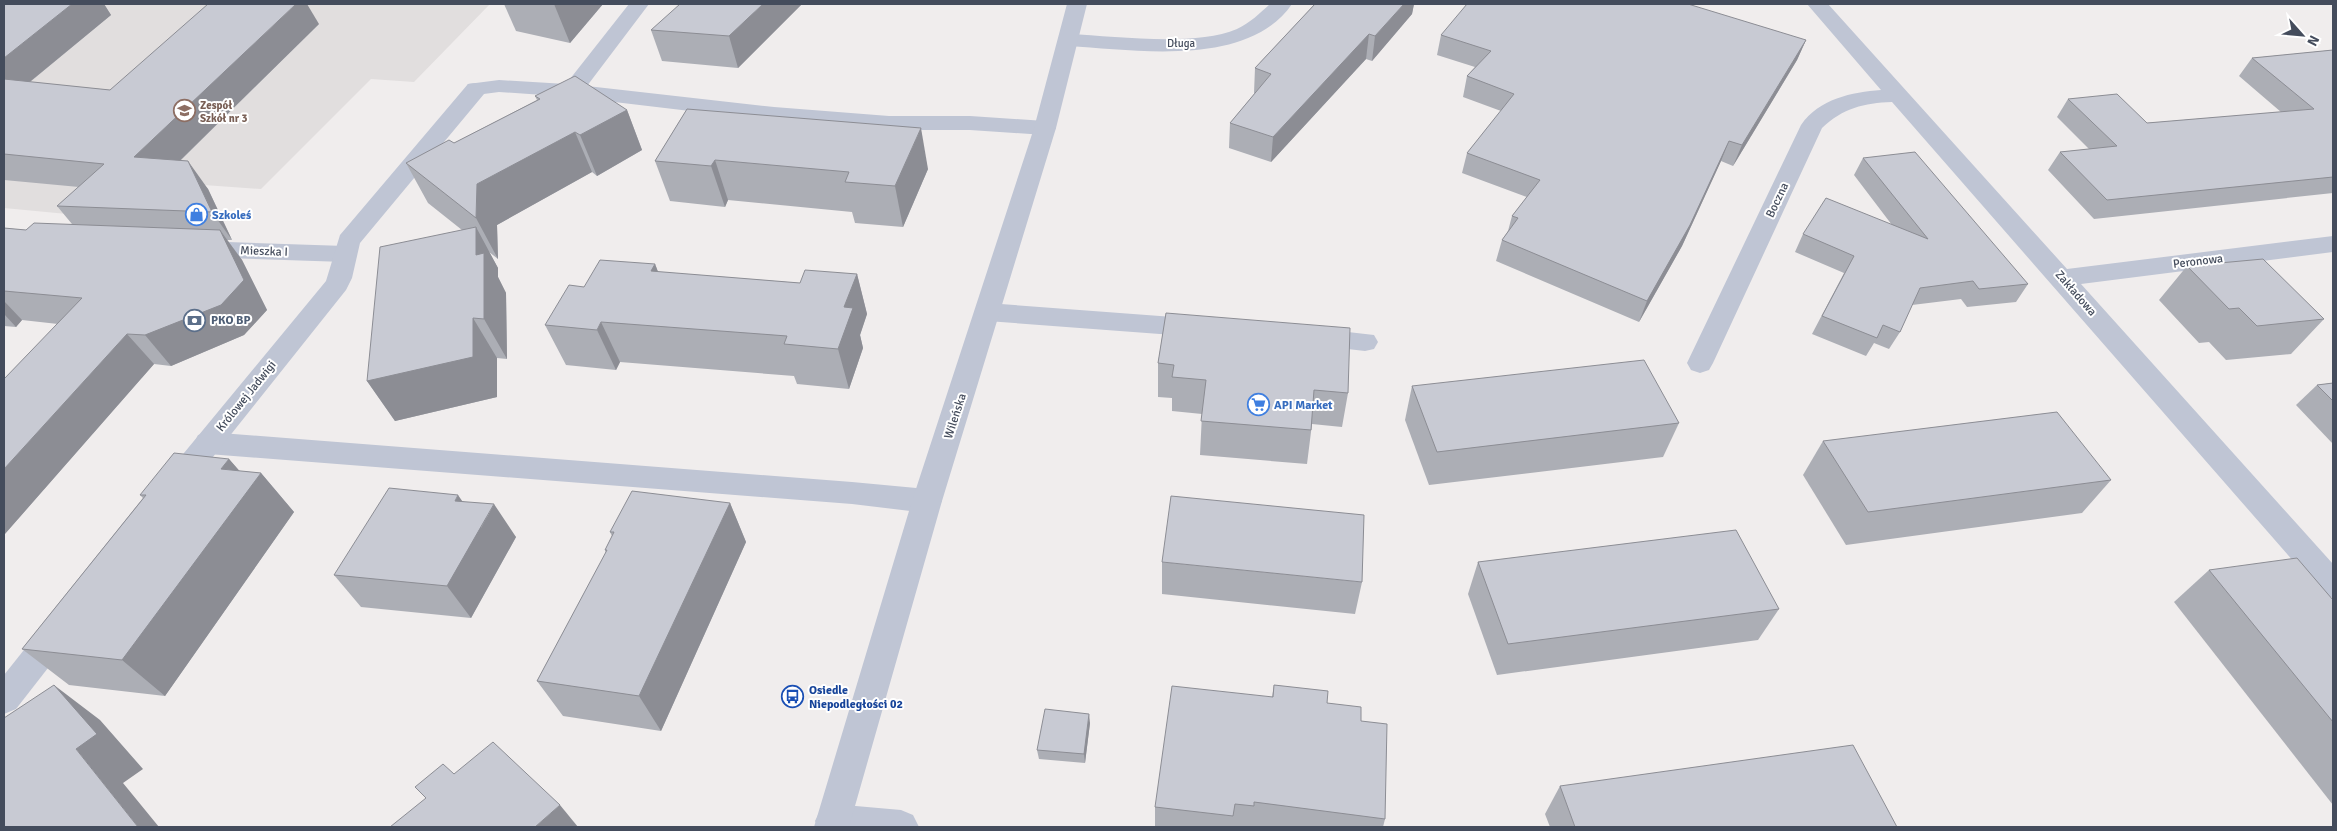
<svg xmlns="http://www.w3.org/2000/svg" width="2337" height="831" viewBox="0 0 2337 831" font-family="Signika,sans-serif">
<rect width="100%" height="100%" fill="#f0eded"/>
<path fill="#e1dede" d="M 4,4 L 490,4 L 414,82 L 371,79 L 261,189 L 148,181 L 109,218 L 4,208 Z"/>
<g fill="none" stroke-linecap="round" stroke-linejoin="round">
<g fill="#bfc5d4" fill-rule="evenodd">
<path d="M 629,4 L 649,4 L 587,86 L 774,107 L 889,116 L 970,116 L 1045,121 L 1053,123 L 1056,128 L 1053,133 L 1045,135 L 970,130 L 889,130 L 774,121 L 572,97 L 499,92 L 476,95 L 468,94 L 465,89 L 468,84 L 499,80 L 566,84 Z"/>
<path d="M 987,303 L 1200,319 L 1209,322 L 1213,328 L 1209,334 L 1200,337 L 987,321 L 978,318 L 974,312 L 978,306 Z"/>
<path d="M 1313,328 L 1374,335 L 1378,342 L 1374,349 L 1365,351 L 1304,344 L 1300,337 L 1304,330 Z"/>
<path d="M 208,432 L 852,482 L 927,489 L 937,493 L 942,501 L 937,509 L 927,513 L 852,504 L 208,454 L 198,451 L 194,443 L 198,435 Z"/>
<path d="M 833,804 L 901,810 L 913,815 L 919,827 L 818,827 L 815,821 L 821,809 Z"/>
</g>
<path fill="#bfc5d4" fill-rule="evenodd" d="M 199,241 L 345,246 L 354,248 L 357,254 L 354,260 L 345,262 L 199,257 L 190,255 L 187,249 L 190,243 Z"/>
<g fill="#bfc5d4" fill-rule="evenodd">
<path d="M 1270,4 L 1292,4 C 1248,68 1136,50 1069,46 L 1062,44 L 1059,40 L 1062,36 L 1069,34 C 1116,36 1194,47 1237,29 C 1250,23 1260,13 1270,4 Z"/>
<path d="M 1807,4 L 1828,4 L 2067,269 L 2333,236 L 2333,252 L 2081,284 L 2333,564 L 2333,598 L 2322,594 L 1892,102 C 1864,103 1843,108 1822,128 L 1713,363 L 1709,370 L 1700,373 L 1691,370 L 1687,363 L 1801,125 C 1819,99 1852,92 1881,90 Z"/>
<path d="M 476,83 L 484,84 L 487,89 L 484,94 L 360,243 L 352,278 L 346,290 L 185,492 L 175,495 L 165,492 L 161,484 L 165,476 L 326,281 L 340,235 L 468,84 Z"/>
<path d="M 58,617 L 69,621 L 74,631 L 69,641 L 16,709 L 4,714 L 4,675 L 47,621 Z"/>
</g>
<path fill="#bfc5d4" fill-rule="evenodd" d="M 1067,4 L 1087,4 L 1056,128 L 942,501 L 849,827 L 814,827 L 912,501 L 1034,128 Z"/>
</g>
<g fill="#acaeb5">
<path d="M 4,4 L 104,4 L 111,15 L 30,82 L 110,90 L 319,24 L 180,161 L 208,189 L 232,240 L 227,240 L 242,260 L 267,310 L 244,335 L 171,366 L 154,364 L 4,535 L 4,379 L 58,324 L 22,320 L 16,327 L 4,326 L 4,228 L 26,230 L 72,224 L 57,206 L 79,187 L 4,180 Z"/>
<path d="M 504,4 L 603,4 L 570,43 L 516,31 Z"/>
<path d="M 802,4 L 738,68 L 662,61 L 651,30 Z"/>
<path d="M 1315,4 L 1414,4 L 1412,14 L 1372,61 L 1366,59 L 1271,162 L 1229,148 L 1230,123 L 1255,93 L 1254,93 L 1255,68 Z"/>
<path d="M 1441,35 L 1806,40 L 1797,60 L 1733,166 L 1721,161 L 1682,246 L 1639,322 L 1496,261 L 1502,240 L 1508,231 L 1512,216 L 1527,197 L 1462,173 L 1467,153 L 1501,111 L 1463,97 L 1467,76 L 1475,67 L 1437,55 Z"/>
<path d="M 2333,50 L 2333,193 L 2094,219 L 2048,170 L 2060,152 L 2089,149 L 2057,117 L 2068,99 L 2147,123 L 2281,112 L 2239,76 L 2252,58 Z"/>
<path d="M 535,96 L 627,110 L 642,150 L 597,176 L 592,172 L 497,225 L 498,259 L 489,252 L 498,268 L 498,277 L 506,293 L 507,359 L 497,358 L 497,397 L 395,421 L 367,381 L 462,230 L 428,203 L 406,163 L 454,143 L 537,100 Z"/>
<path d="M 687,109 L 928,169 L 903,227 L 855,223 L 852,212 L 728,200 L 725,207 L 670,201 L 655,161 Z"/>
<path d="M 1863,158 L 2028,284 L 2016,302 L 1967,307 L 1961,299 L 1912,305 L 1900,332 L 1889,349 L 1874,343 L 1866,356 L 1812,334 L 1844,273 L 1795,252 L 1803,234 L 1892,225 L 1854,175 Z"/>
<path d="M 655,264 L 658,272 L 800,283 L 857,274 L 867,314 L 860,335 L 863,348 L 849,389 L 797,384 L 794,376 L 620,362 L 616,370 L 566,365 L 545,325 L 584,287 Z"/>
<path d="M 2187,266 L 2324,319 L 2291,354 L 2226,360 L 2209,342 L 2199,343 L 2159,300 Z"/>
<path d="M 1166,313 L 1348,393 L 1342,427 L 1312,424 L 1307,464 L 1200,455 L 1202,414 L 1172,411 L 1172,398 L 1158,397 L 1158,363 Z"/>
<path d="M 2333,383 L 2333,444 L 2296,405 L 2317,385 Z"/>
<path d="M 1412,386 L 1679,423 L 1663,457 L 1429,485 L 1405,420 Z"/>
<path d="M 1823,441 L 2111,480 L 2082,513 L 1846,545 L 1803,475 Z"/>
<path d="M 229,459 L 239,471 L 261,473 L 294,512 L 165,696 L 69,685 L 22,649 L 143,498 L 140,495 Z"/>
<path d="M 463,501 L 516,537 L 471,618 L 361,607 L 334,575 Z"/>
<path d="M 730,503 L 746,542 L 661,731 L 563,716 L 537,681 L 606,553 L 605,550 L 612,536 L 610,532 Z"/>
<path d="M 1162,562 L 1362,582 L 1355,614 L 1162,594 Z"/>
<path d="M 1478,562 L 1779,609 L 1758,640 L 1497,675 L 1468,594 Z"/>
<path d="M 2209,570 L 2333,600 L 2333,805 L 2174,602 Z"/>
<path d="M 1274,685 L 1327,703 L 1361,721 L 1385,819 L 1383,827 L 1155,827 L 1155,807 L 1272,697 Z"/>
<path d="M 1090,723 L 1085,763 L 1039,759 L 1037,750 Z"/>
<path d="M 1560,786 L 1897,827 L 1550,827 L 1545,814 Z"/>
</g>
<g fill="#8c8d94">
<path d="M 72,4 L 104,4 L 111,15 L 4,103 L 4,58 Z"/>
<path d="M 296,4 L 307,4 L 319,24 L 155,185 L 134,157 Z"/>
<path d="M 554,4 L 603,4 L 570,43 Z"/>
<path d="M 763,4 L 802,4 L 738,68 L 729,36 Z"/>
<path d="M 1404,4 L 1414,4 L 1412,14 L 1372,61 L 1375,36 Z"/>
<path d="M 1369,34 L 1366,59 L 1271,162 L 1273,137 Z"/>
<path d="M 1806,40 L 1797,60 L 1733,166 L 1742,145 Z"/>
<path d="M 627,110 L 642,150 L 597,176 L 580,135 Z"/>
<path d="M 921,128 L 928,169 L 903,227 L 895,186 Z"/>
<path d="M 575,132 L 592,172 L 497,225 L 498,259 L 476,218 L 477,184 Z"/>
<path d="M 1729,141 L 1721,161 L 1682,246 L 1639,322 L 1647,301 Z"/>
<path d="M 715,160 L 728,200 L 725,207 L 711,166 Z"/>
<path d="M 188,161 L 208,189 L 232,240 L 212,212 Z"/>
<path d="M 476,227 L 498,268 L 498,277 L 506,293 L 507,359 L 484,319 L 476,255 Z"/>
<path d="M 220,230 L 242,260 L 267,310 L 244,335 L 171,366 L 145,335 Z"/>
<path d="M 655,264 L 671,305 L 651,271 Z"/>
<path d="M 857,274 L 867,314 L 860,335 L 863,348 L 849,389 L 838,349 L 844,307 Z"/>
<path d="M 4,301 L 22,320 L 16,327 L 4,314 Z"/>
<path d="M 473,318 L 497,358 L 497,397 L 395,421 L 367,381 Z"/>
<path d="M 601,322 L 620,362 L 616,370 L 597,330 Z"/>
<path d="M 127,334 L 154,364 L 4,535 L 4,469 Z"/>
<path d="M 229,459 L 252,485 L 261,473 L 294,512 L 165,696 L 122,660 L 221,469 Z"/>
<path d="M 458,495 L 481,528 L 494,504 L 516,537 L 471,618 L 447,586 L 455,501 Z"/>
<path d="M 730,503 L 746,542 L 661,731 L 639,696 Z"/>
<path d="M 54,685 L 100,720 L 143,769 L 123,783 L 159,827 L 138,827 L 76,749 Z"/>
<path d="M 1089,714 L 1090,723 L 1085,763 L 1084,754 Z"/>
<path d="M 560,805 L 578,827 L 535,827 Z"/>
</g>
<g fill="#c8cad3" stroke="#8c8d94">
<path d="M 4,4 L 72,4 L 4,58 Z"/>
<path d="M 208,4 L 296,4 L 134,157 L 188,161 L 212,212 L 57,206 L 104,164 L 4,154 L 4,79 L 110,90 Z"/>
<path d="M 680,4 L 763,4 L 729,36 L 651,30 Z"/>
<path d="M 1315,4 L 1404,4 L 1375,36 L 1369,34 L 1273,137 L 1230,123 L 1271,74 L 1255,68 Z"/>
<path d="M 1467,4 L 1688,4 L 1806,40 L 1742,145 L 1729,141 L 1690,225 L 1647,301 L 1502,240 L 1518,218 L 1512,216 L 1540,180 L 1467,153 L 1514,94 L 1467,76 L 1491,51 L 1441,35 Z"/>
<path d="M 2333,50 L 2333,177 L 2107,200 L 2060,152 L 2117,146 L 2068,99 L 2117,94 L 2147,123 L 2314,109 L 2252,58 Z"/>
<path d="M 575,76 L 627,110 L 580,135 L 575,132 L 477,184 L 476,218 L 406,163 L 449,140 L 454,143 L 540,99 L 535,96 Z"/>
<path d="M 687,109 L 921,128 L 895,186 L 845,182 L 849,172 L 715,160 L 711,166 L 655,161 Z"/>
<path d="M 1915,152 L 2028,284 L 1979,289 L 1973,281 L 1920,288 L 1900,332 L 1883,325 L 1877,338 L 1822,316 L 1854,256 L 1803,234 L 1826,198 L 1928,239 L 1863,158 Z"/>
<path d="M 34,223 L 220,230 L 244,280 L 221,305 L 145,335 L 127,334 L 4,469 L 4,379 L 82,298 L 4,291 L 4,228 L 26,230 Z"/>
<path d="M 476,227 L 476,255 L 484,253 L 484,319 L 473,318 L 473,357 L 367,381 L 380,247 Z"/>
<path d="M 2263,259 L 2324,319 L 2257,326 L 2239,308 L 2229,309 L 2187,266 Z"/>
<path d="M 600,260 L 655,264 L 651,271 L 800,283 L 805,270 L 857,274 L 844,307 L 853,308 L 838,349 L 784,344 L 787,336 L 601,322 L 597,330 L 545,325 L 569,285 L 584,287 Z"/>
<path d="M 1166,313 L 1350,328 L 1348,393 L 1314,390 L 1311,430 L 1201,421 L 1206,380 L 1172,377 L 1174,365 L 1158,363 Z"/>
<path d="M 1644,360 L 1679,423 L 1437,452 L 1412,386 Z"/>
<path d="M 2333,383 L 2333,401 L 2317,385 Z"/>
<path d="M 2057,412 L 2111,480 L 1868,512 L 1823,441 Z"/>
<path d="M 174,453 L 229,459 L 221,469 L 261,473 L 122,660 L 22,649 L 146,495 L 140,495 Z"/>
<path d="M 389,488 L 458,495 L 455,501 L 494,504 L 447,586 L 334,575 Z"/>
<path d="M 632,491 L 730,503 L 639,696 L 537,681 L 607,550 L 605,550 L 614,532 L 610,532 Z"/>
<path d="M 1171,496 L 1364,515 L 1362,582 L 1162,562 Z"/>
<path d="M 1736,530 L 1779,609 L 1508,644 L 1478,562 Z"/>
<path d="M 2297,558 L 2333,600 L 2333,722 L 2209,570 Z"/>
<path d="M 54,685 L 97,734 L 76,749 L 138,827 L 4,827 L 4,718 Z"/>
<path d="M 1274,685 L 1328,691 L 1327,703 L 1361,707 L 1361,721 L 1387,724 L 1385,819 L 1254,802 L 1254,806 L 1235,804 L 1233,816 L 1155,807 L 1172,686 L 1273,697 Z"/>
<path d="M 1045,709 L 1089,714 L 1084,754 L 1037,750 Z"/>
<path d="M 493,742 L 560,805 L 535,827 L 390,827 L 426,798 L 415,787 L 443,764 L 454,774 Z"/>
<path d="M 1853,745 L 1897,827 L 1575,827 L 1560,786 Z"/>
</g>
<defs>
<symbol id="school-ring" viewBox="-11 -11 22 22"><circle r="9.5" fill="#fff" stroke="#8d6e63" stroke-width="1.5"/><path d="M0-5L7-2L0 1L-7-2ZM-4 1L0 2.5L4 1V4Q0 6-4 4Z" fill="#8d6e63"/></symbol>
<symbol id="shop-ring" viewBox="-11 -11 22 22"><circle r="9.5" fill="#fff" stroke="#3f7fe0" stroke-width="1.5"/><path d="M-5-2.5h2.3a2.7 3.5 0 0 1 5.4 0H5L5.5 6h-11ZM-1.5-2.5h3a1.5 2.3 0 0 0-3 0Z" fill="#3f7fe0"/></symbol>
<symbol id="bank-ring" viewBox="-11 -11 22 22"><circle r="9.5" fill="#fff" stroke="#5c6f8a" stroke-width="1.5"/><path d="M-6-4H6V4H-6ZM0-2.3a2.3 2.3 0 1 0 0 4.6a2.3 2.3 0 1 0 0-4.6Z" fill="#5c6f8a"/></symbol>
<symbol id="supermarket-ring" viewBox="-11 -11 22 22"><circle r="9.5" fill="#fff" stroke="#3f7fe0" stroke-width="1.5"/><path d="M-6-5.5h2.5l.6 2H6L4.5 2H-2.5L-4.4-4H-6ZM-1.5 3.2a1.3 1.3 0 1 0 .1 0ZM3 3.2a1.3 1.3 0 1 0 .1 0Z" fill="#3f7fe0"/></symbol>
<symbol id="bus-ring" viewBox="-11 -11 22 22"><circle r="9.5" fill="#fff" stroke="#1a4fb4" stroke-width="1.5"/><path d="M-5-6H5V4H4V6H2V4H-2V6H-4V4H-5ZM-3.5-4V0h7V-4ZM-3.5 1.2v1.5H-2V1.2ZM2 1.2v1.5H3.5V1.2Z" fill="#1a4fb4"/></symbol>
</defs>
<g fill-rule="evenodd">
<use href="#school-ring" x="172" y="98" width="25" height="25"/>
<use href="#shop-ring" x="184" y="202" width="25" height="25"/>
<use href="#bank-ring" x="182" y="308" width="25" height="25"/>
<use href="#supermarket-ring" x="1246" y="392" width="25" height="25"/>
<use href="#bus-ring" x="780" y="684" width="25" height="25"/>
</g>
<g text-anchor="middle" stroke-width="4" stroke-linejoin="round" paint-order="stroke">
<g font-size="11" fill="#444c5c" stroke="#fff">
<text x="1181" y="47">Długa</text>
</g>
<g font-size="11" font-weight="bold" fill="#785e54" stroke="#fff" text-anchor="start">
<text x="200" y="109">Zespół<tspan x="200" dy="13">Szkół nr 3</tspan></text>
</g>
<g font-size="12" fill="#444c5c" stroke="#fff">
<text transform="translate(1777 200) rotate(-65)" y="4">Boczna</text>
<text transform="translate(264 251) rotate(2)" y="4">Mieszka I</text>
<text transform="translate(2198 261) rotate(-7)" y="4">Peronowa</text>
<text transform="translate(2076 293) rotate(49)" y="4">Zakładowa</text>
<text transform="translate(246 396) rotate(-51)" y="4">Królowej Jadwigi</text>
<text transform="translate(955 416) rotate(-72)" y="4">Wileńska</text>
</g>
<g font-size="12" font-weight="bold" fill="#366cbe" stroke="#fff" text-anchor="start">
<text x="212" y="219">Szkoleś</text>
<text x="1274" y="409">API Market</text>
</g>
<g font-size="12" font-weight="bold" fill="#4e5e75" stroke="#fff" text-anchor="start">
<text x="211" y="324">PKO BP</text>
</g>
<g font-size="12" font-weight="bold" fill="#164399" stroke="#fff" text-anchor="start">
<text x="809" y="694">Osiedle<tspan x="809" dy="14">Niepodległości 02</tspan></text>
</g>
</g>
<rect width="2337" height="831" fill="none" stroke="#444c5c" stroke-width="10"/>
<g transform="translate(2302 35) rotate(117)" stroke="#ffffff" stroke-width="4" paint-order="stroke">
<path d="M0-4L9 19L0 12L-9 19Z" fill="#444c5c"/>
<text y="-8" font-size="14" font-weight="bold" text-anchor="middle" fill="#444c5c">N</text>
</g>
</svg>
